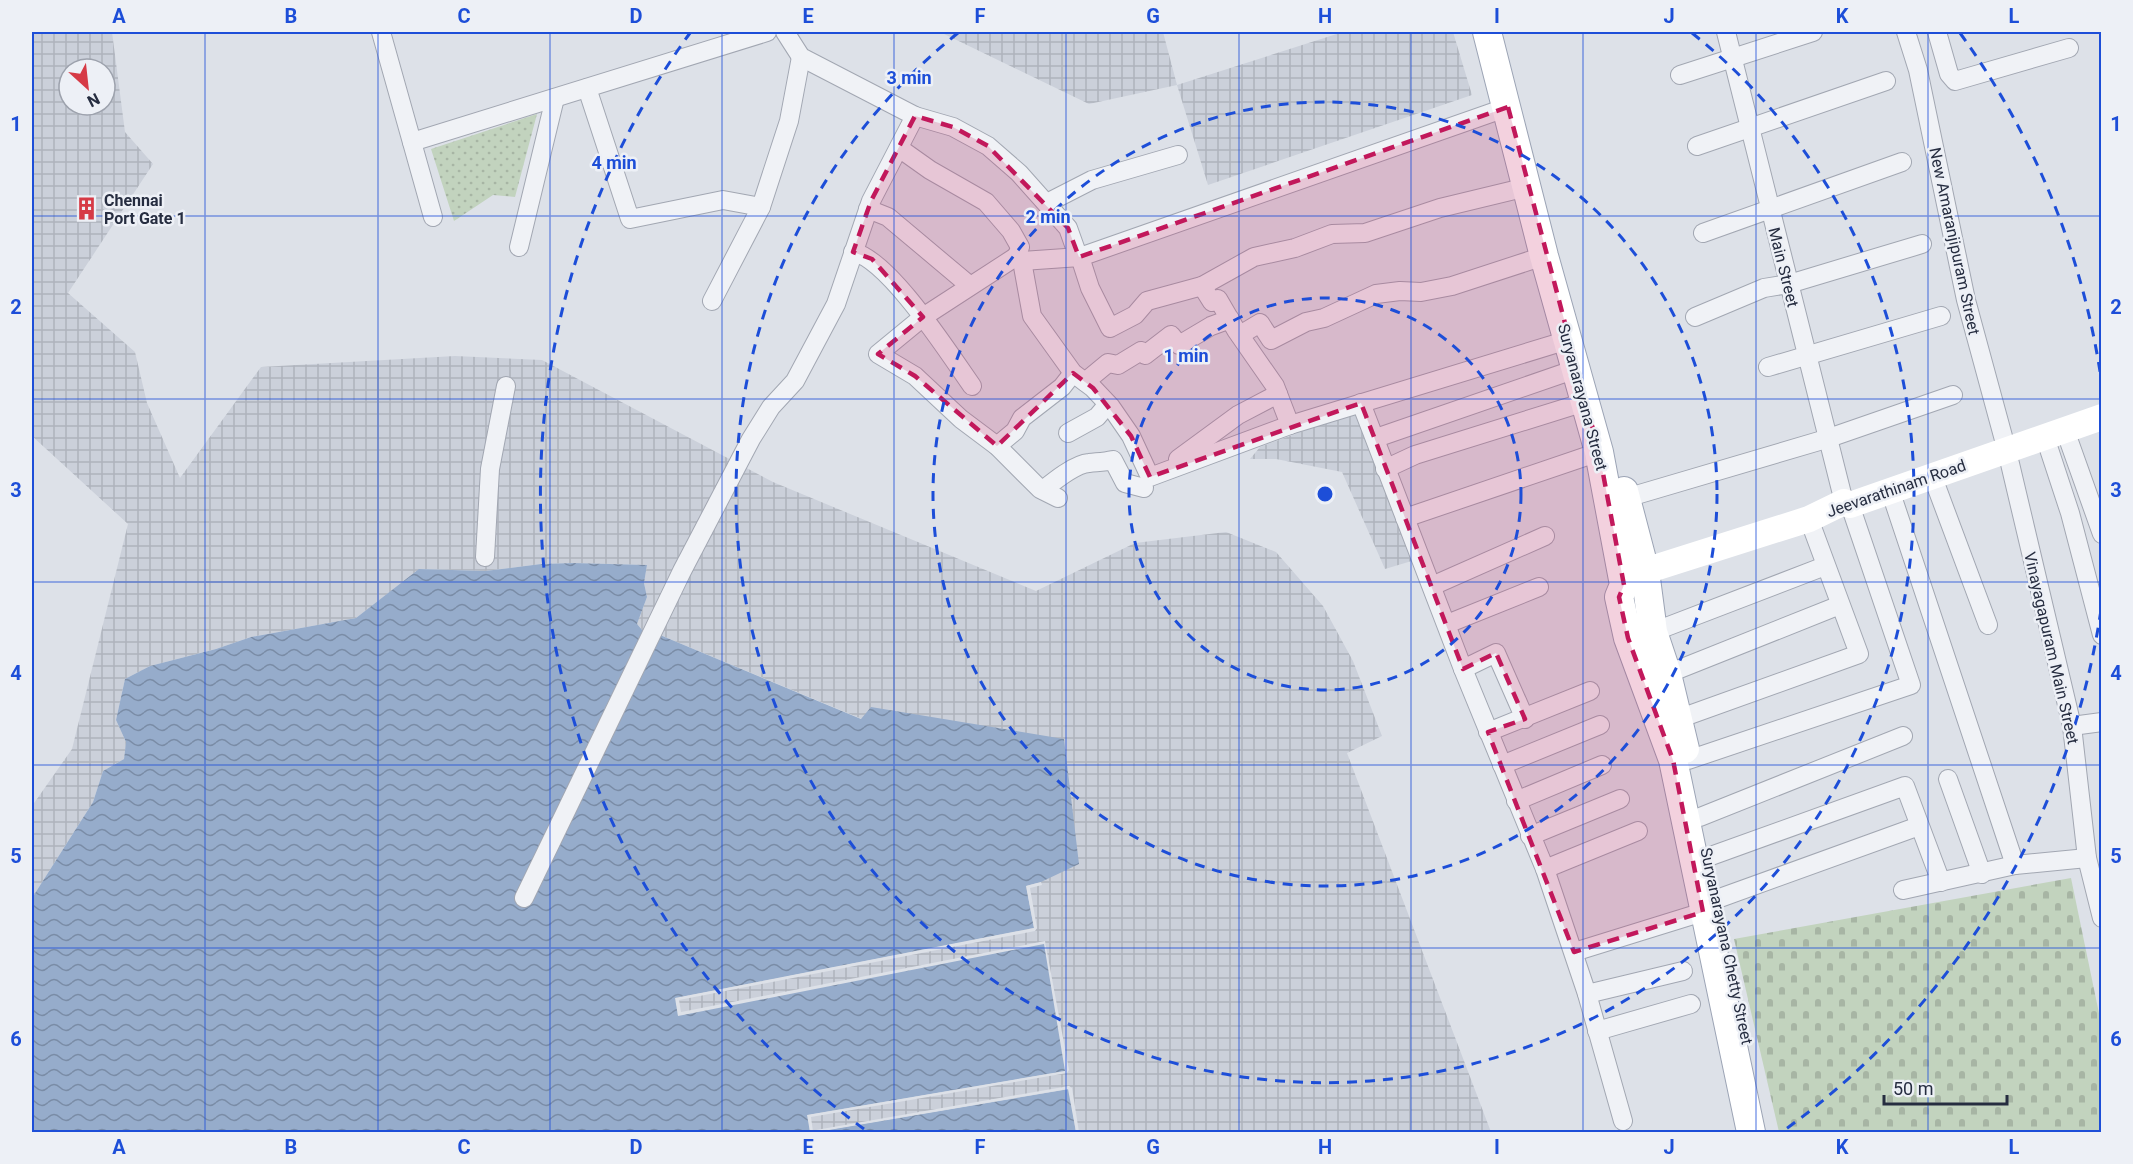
<svg xmlns="http://www.w3.org/2000/svg" width="2133" height="1164" viewBox="0 0 2133 1164" font-family="Roboto,sans-serif">
<defs>
<pattern id="industrial-grid" width="8" height="8" patternUnits="userSpaceOnUse" patternTransform="scale(1.5)"><rect width="8" height="8" fill="#cbd0da"/><path d="M0 4h8M4 0v8" fill="none" stroke="#aeb3bc"/></pattern>
<pattern id="grass-dots" width="8" height="8" patternUnits="userSpaceOnUse" patternTransform="scale(1.5)"><rect width="8" height="8" fill="#c2d3be"/><path d="M2 2h.1M6 6h.1" fill="none" stroke="#a7b5a4" stroke-width="1.8" stroke-linecap="round"/></pattern>
<pattern id="cemetery-stones" width="16" height="16" patternUnits="userSpaceOnUse" patternTransform="scale(1.5)"><rect width="16" height="16" fill="#c2d3be"/><path d="M2 7V4a2 2 0 0 1 4 0v3zM10 15v-3a2 2 0 0 1 4 0v3z" fill="#a7b5a4"/></pattern>
<pattern id="water-waves" width="16" height="10" patternUnits="userSpaceOnUse" patternTransform="scale(1.5)"><rect width="16" height="10" fill="#96accb"/><path d="M0 5q4-4 8 0t8 0" fill="none" stroke="#7a8ca6"/></pattern>
</defs>
<rect width="100%" height="100%" fill="#dde1e8"/>
<g fill="url(#industrial-grid)" fill-rule="evenodd">
<path d="M 32,32 L 112,32 L 125,132 L 153,164 L 68,293 L 135,352 L 147,403 L 180,478 L 261,367 L 455,356 L 542,360 L 773,482 L 1036,591 L 1135,543 L 1226,532 L 1276,552 L 1323,606 L 1353,661 L 1382,736 L 1347,753 L 1491,1132 L 1076,1132 L 1068,1089 L 810,1132 L 807,1115 L 1065,1071 L 678,1016 L 675,998 L 862,719 L 660,635 L 643,631 L 637,624 L 647,597 L 644,583 L 647,565 L 573,563 L 541,564 L 485,571 L 420,569 L 356,618 L 251,637 L 216,649 L 150,666 L 125,679 L 116,720 L 126,742 L 124,759 L 103,771 L 93,802 L 32,898 L 32,806 L 72,749 L 128,524 L 32,436 ZM 69,69 L 105,69 L 105,105 L 69,105 Z"/>
<path d="M 940,32 L 1163,32 L 1177,85 L 1343,32 L 1453,32 L 1472,95 L 1208,185 L 1177,85 L 1089,104 Z"/>
<path d="M 1358,411 L 1415,560 L 1385,569 L 1342,472 L 1276,459 L 1250,459 L 1260,447 Z"/>
</g>
<path fill="url(#grass-dots)" d="M 537,114 L 515,197 L 493,195 L 454,221 L 431,149 Z"/>
<path fill="url(#cemetery-stones)" d="M 2071,878 L 2101,1023 L 2101,1132 L 1779,1132 L 1734,939 Z"/>
<g fill="url(#water-waves)">
<path d="M 573,563 L 647,565 L 644,583 L 647,597 L 637,624 L 643,631 L 660,635 L 861,719 L 871,707 L 1064,739 L 1079,864 L 1041,882 L 1026,886 L 1034,928 L 676,998 L 678,1015 L 1045,943 L 1066,1071 L 808,1115 L 810,1132 L 32,1132 L 32,898 L 93,802 L 103,771 L 124,759 L 126,742 L 116,720 L 125,679 L 150,666 L 216,649 L 251,637 L 356,618 L 419,569 L 485,571 L 541,564 Z"/>
<path d="M 1069,1089 L 1076,1132 L 817,1132 Z"/>
</g>
<g fill="#dde1e8">
<path d="M 1041,882 L 1042,885 L 1030,888 L 1037,928 L 1035,931 L 679,1000 L 681,1012 L 1045,941 L 1069,1070 L 1067,1073 L 811,1117 L 813,1132 L 810,1132 L 807,1115 L 1065,1071 L 1044,944 L 678,1016 L 675,998 L 1034,928 L 1026,886 Z"/>
<path d="M 1069,1086 L 1072,1088 L 1079,1132 L 1076,1132 L 1068,1089 L 814,1132 L 816,1130 Z"/>
</g>
<g fill="none" stroke-linecap="round" stroke-linejoin="round">
<defs>
<g id="street">
<path d="M 381,32 L 433,217"/>
<path d="M 1726,32 L 1844,502"/>
<path d="M 1906,32 L 1918,70 L 1966,300 L 2007,451 L 2072,726 L 2087,858 L 2102,918"/>
<path d="M 1937,32 L 1949,74 L 1955,81 L 2069,48"/>
<path d="M 1680,75 L 1813,32"/>
<path d="M 587,88 L 630,219 L 723,200 L 761,207"/>
<path d="M 915,116 L 953,127 L 988,146 L 1019,173 L 1068,228 L 1078,256"/>
<path d="M 412,142 L 767,32"/>
<path d="M 1697,146 L 1886,81"/>
<path d="M 899,148 L 930,170 L 986,202 L 1011,231 L 1020,247 L 1017,256"/>
<path d="M 1047,203 L 1092,180 L 1178,155"/>
<path d="M 868,209 L 888,217 L 969,285"/>
<path d="M 1703,233 L 1902,162"/>
<path d="M 519,247 L 555,98"/>
<path d="M 853,252 C 889,259 950,355 972,386"/>
<path d="M 1080,257 L 1090,288 L 1110,328 L 1135,315 L 1147,301 L 1202,286 L 1254,257 L 1295,248 L 1332,234 L 1365,233 L 1440,208 L 1527,187"/>
<path d="M 1022,261 L 1032,316 L 1073,373 L 1093,388 L 1111,407 L 1131,436 L 1150,477 L 1290,425 L 1568,340"/>
<path d="M 1202,286 L 1212,302 L 1218,299 L 1236,330 L 1275,386 L 1290,425"/>
<path d="M 712,301 L 761,207 L 789,121 L 801,57"/>
<path d="M 1695,317 L 1764,288 L 1789,284 L 1922,244"/>
<path d="M 1240,335 L 1260,323 L 1271,340 L 1306,322 L 1324,318 L 1376,294 L 1400,291 L 1421,292 L 1452,286 L 1544,256"/>
<path d="M 1768,367 L 1941,316"/>
<path d="M 1085,382 L 1108,363 L 1118,365 L 1141,351 L 1145,355 L 1171,335 L 1179,345 L 1211,326 L 1230,319"/>
<path d="M 1361,403 L 1463,669 L 1545,869 L 1587,994 L 1623,1121"/>
<path d="M 2065,430 L 2102,534"/>
<path d="M 1068,433 L 1097,417 L 1108,404"/>
<path d="M 2045,437 L 2070,513 L 2102,635"/>
<path d="M 1376,438 L 1576,369"/>
<path d="M 997,446 L 1015,431 L 1022,418 L 1062,387 L 1073,373"/>
<path d="M 1178,459 L 1238,415 L 1278,394"/>
<path d="M 1385,469 L 1415,455 L 1585,402"/>
<path d="M 1932,475 L 1988,625"/>
<path d="M 1043,490 C 1054,481 1075,464 1089,463 C 1098,462 1104,462 1113,460 L 1125,483 L 1144,488"/>
<path d="M 1890,490 L 2015,865"/>
<path d="M 1058,498 L 1040,489 L 997,446 L 961,419 L 915,376 L 878,354 L 923,317 L 1017,256 L 1022,261 L 1080,257 L 1508,107"/>
<path d="M 1626,498 L 1826,439 L 1953,395"/>
<path d="M 1405,518 L 1599,452"/>
<path d="M 485,557 L 490,469 L 506,386"/>
<path d="M 1432,586 L 1545,536"/>
<path d="M 1447,624 L 1539,587"/>
<path d="M 1653,632 L 1825,566"/>
<path d="M 1463,669 L 1496,653 L 1525,719"/>
<path d="M 1667,674 L 1840,605"/>
<path d="M 1678,719 L 1859,654 L 1809,519"/>
<path d="M 2072,726 L 2102,722"/>
<path d="M 1488,732 L 1590,691"/>
<path d="M 1688,760 L 1911,685 L 1850,505"/>
<path d="M 1502,765 L 1600,725"/>
<path d="M 1948,779 L 1982,874"/>
<path d="M 1516,801 L 1602,765"/>
<path d="M 1700,817 L 1903,736"/>
<path d="M 1530,836 L 1620,799"/>
<path d="M 1708,857 L 1905,786 L 1941,882"/>
<path d="M 1545,869 L 1638,831"/>
<path d="M 1903,890 L 2015,865 L 2087,858"/>
<path d="M 524,898 L 682,571 L 751,439 L 771,407 L 795,381 L 836,304 L 871,201 L 915,116 L 801,57 L 785,32"/>
<path d="M 1717,899 L 1919,826"/>
<path d="M 1574,952 L 1703,912"/>
<path d="M 1587,994 L 1683,971"/>
<path d="M 1597,1031 L 1691,1004"/>
</g>
<g id="primary">
<path d="M 1487,32 L 1544,256 L 1599,452 L 1624,585 L 1619,597 L 1628,638 L 1673,760 L 1751,1132"/>
<path d="M 1624,491 L 1645,571 L 1653,632 L 1667,674 L 1685,749"/>
</g>
</defs>
<use href="#street" stroke="#a2a7b2" stroke-width="20"/>
<use href="#primary" stroke="#9ca4b5" stroke-width="30"/>
<use href="#street" stroke="#f0f2f6" stroke-width="18"/>
<path stroke="#fff" stroke-width="26" d="M 1629,581 L 1645,571 L 1809,519 L 1844,502 L 1850,505 L 2102,417"/>
<use href="#primary" stroke="#fff" stroke-width="28"/>
</g>
<path fill="#c2185b" fill-opacity="0.2" stroke="#c2185b" stroke-width="4.5" stroke-dasharray="12 8" stroke-linejoin="round" d="M 1508,107 L 1599,452 L 1624,585 L 1619,597 L 1628,638 L 1673,760 L 1703,912 L 1574,952 L 1488,732 L 1525,719 L 1496,653 L 1463,669 L 1361,403 L 1150,477 L 1131,436 L 1093,388 L 1073,373 L 997,446 L 915,376 L 878,354 L 923,317 L 872,259 L 853,252 L 871,201 L 915,116 L 953,127 L 988,146 L 1068,228 L 1079,257 Z"/>
<path fill="none" stroke="#1d4ed8" stroke-width="1.5" stroke-opacity="0.55" d="M 205,32 L 205,1132M 378,32 L 378,1132M 550,32 L 550,1132M 722,32 L 722,1132M 894,32 L 894,1132M 1066,32 L 1066,1132M 1239,32 L 1239,1132M 1411,32 L 1411,1132M 1583,32 L 1583,1132M 1756,32 L 1756,1132M 1928,32 L 1928,1132M 32,216 L 2102,216M 32,399 L 2102,399M 32,582 L 2102,582M 32,765 L 2102,765M 32,948 L 2102,948"/>
<g fill="none" stroke="#1d4ed8" stroke-width="3" stroke-dasharray="10 8">
<circle cx="1325" cy="494" r="196"/>
<circle cx="1325" cy="494" r="392"/>
<path d="M1692 33A589 589 0 1 1 958 33"/>
<path d="M2101 610A785 785 0 0 1 1786 1129M864 1129A785 785 0 0 1 690 33M1960 33A785 785 0 0 1 2101 378"/>
</g>
<defs>
<symbol id="building-bare" viewBox="-9 -9 18 18"><path d="M-4-6H4V6H1V3H-1V6H-4ZM-2.5-4.3h1.7v1.8h-1.7ZM.8-4.3h1.7v1.8H.8ZM-2.5-1h1.7V.8h-1.7ZM.8-1h1.7V.8H.8Z" fill="#d63a46" stroke="#edf0f6" stroke-width="2.5" paint-order="stroke"/></symbol>
</defs>
<g fill-rule="evenodd">
<use href="#building-bare" x="70" y="192" width="33" height="33"/>
</g>
<g text-anchor="middle" stroke-width="5" stroke-linejoin="round" paint-order="stroke">
<g font-size="16" font-weight="bold" fill="#262d40" stroke="#edf0f6" text-anchor="start">
<text x="104" y="206">Chennai<tspan x="104" dy="18">Port Gate 1</tspan></text>
</g>
<g font-size="16" fill="#262d40" stroke="#edf0f6">
<text transform="translate(1955 241) rotate(78)" y="6">New Amaranjipuram Street</text>
<text transform="translate(1784 267) rotate(76)" y="6">Main Street</text>
<text transform="translate(1583 397) rotate(75)" y="6">Suryanarayana Street</text>
<text transform="translate(1896 488) rotate(-19)" y="6">Jeevarathinam Road</text>
<text transform="translate(2052 648) rotate(77)" y="6">Vinayagapuram Main Street</text>
<text transform="translate(1727 946) rotate(78)" y="6">Suryanarayana Chetty Street</text>
</g>
</g>
<circle cx="1325" cy="494" r="9" fill="#1d4ed8" stroke="#edf0f6" stroke-width="3"/>
<g font-size="18" text-anchor="middle" font-weight="bold" fill="#1d4ed8" stroke="#edf0f6" stroke-width="5" stroke-linejoin="round" paint-order="stroke">
<text x="909" y="84">3 min</text>
<text x="614" y="169">4 min</text>
<text x="1048" y="223">2 min</text>
<text x="1186" y="362">1 min</text>
</g>
<rect width="2133" height="1164" fill="none" stroke="#edf0f6" stroke-width="66"/>
<g transform="translate(87 87) rotate(153)"><circle r="28" fill="#edf0f6" stroke="#9da2ad" stroke-width="1.5"/>
<path d="M0-4.5L10 22L0 15L-10 22Z" fill="#d63a46"/>
<text y="-9" font-size="16" font-weight="bold" text-anchor="middle" fill="#262d40">N</text>
</g>
<path d="M1884 1095v9h123v-9" fill="none" stroke="#262d40" stroke-width="3"/>
<text x="1893" y="1095" font-size="18" fill="#262d40" stroke="#edf0f6" stroke-width="4.5" paint-order="stroke">50 m</text>
<rect x="33" y="33" width="2067" height="1098" fill="none" stroke="#1d4ed8" stroke-width="2"/>
<g font-size="20" text-anchor="middle" font-weight="bold" fill="#1d4ed8">
<text x="119" y="23">A</text>
<text x="291" y="23">B</text>
<text x="464" y="23">C</text>
<text x="636" y="23">D</text>
<text x="808" y="23">E</text>
<text x="980" y="23">F</text>
<text x="1153" y="23">G</text>
<text x="1325" y="23">H</text>
<text x="1497" y="23">I</text>
<text x="1669" y="23">J</text>
<text x="1842" y="23">K</text>
<text x="2014" y="23">L</text>
<text x="16" y="131">1</text>
<text x="2116" y="131">1</text>
<text x="16" y="314">2</text>
<text x="2116" y="314">2</text>
<text x="16" y="497">3</text>
<text x="2116" y="497">3</text>
<text x="16" y="680">4</text>
<text x="2116" y="680">4</text>
<text x="16" y="863">5</text>
<text x="2116" y="863">5</text>
<text x="16" y="1046">6</text>
<text x="2116" y="1046">6</text>
<text x="119" y="1154">A</text>
<text x="291" y="1154">B</text>
<text x="464" y="1154">C</text>
<text x="636" y="1154">D</text>
<text x="808" y="1154">E</text>
<text x="980" y="1154">F</text>
<text x="1153" y="1154">G</text>
<text x="1325" y="1154">H</text>
<text x="1497" y="1154">I</text>
<text x="1669" y="1154">J</text>
<text x="1842" y="1154">K</text>
<text x="2014" y="1154">L</text>
</g>
</svg>
